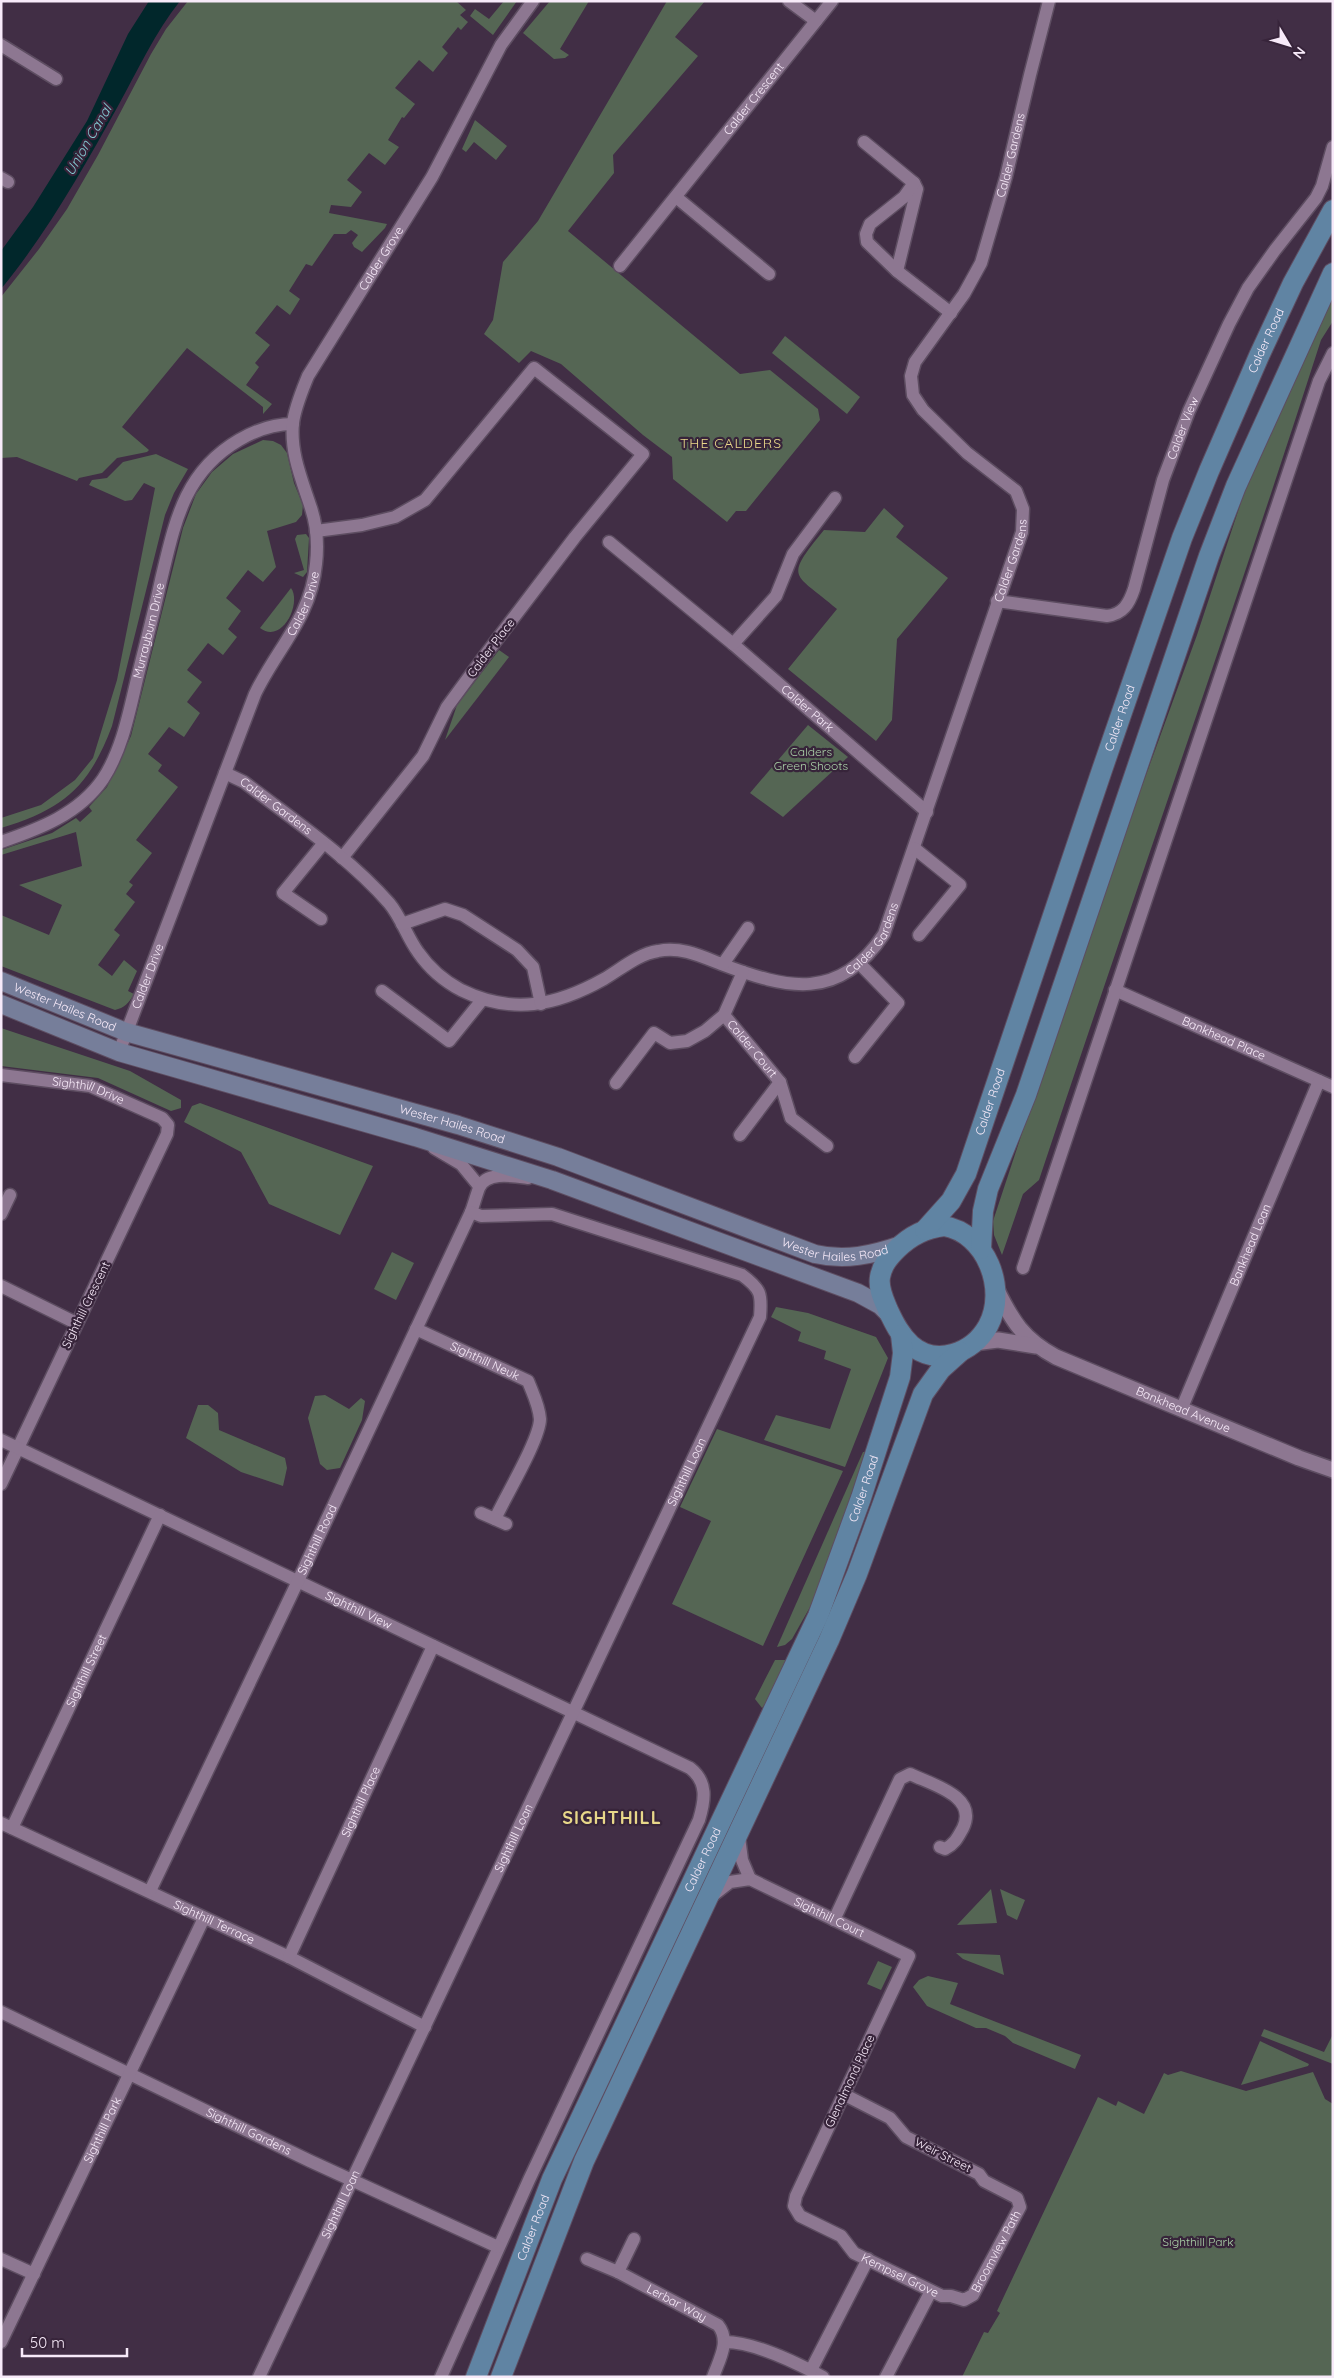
<svg xmlns="http://www.w3.org/2000/svg" width="1334" height="2378" viewBox="0 0 1334 2378" font-family="Quicksand,sans-serif">
<rect width="100%" height="100%" fill="#412e45"/>
<g fill="#556654">
<path d="M 188,1 L 456,1 L 466,10 L 460,15 L 468,22 L 461,30 L 458,27 L 442,47 L 448,53 L 433,72 L 419,60 L 395,88 L 415,104 L 404,118 L 402,117 L 388,140 L 399,147 L 385,165 L 369,153 L 347,180 L 362,192 L 351,207 L 331,205 L 329,213 L 387,224 L 385,228 L 362,252 L 354,247 L 352,243 L 358,235 L 351,230 L 346,234 L 334,234 L 312,266 L 306,264 L 289,291 L 300,299 L 290,315 L 277,305 L 255,333 L 270,345 L 255,363 L 259,367 L 246,385 L 272,404 L 263,414 L 263,407 L 187,348 L 122,427 L 149,450 L 147,452 L 117,458 L 102,473 L 79,478 L 77,481 L 17,457 L 1,458 L 1,297 L 39,249 L 67,209 L 98,155 L 151,54 L 166,29 Z"/>
<path d="M 504,1 L 517,1 L 493,35 L 470,16 L 475,9 L 489,19 Z"/>
<path d="M 550,1 L 589,1 L 560,49 L 569,55 L 565,58 L 554,59 L 523,33 Z"/>
<path d="M 667,1 L 705,1 L 675,37 L 698,56 L 613,155 L 614,173 L 568,231 L 740,374 L 770,370 L 818,409 L 820,420 L 746,511 L 736,511 L 727,522 L 673,479 L 672,457 L 643,435 L 561,364 L 531,351 L 519,363 L 484,334 L 493,320 L 503,262 L 538,221 Z"/>
<path d="M 475,120 L 507,146 L 496,160 L 474,142 L 466,152 L 462,149 Z"/>
<path d="M 1333,293 L 1333,321 L 1321,340 C 1231,621 1132,900 1039,1180 L 1023,1194 L 1002,1255 L 994,1235 L 993,1221 L 1084,945 L 1197,635 L 1250,475 Z"/>
<path d="M 785,336 L 860,397 L 847,414 L 772,353 Z"/>
<path d="M 263,440 L 273,441 L 281,445 L 287,453 L 294,483 L 303,505 L 302,515 L 296,522 L 267,531 L 276,567 L 263,582 L 248,570 L 226,598 L 241,611 L 228,629 L 237,637 L 223,655 L 208,643 L 187,670 L 202,682 L 187,702 L 200,713 L 184,737 L 169,727 L 148,754 L 162,765 L 158,771 L 178,787 L 136,840 L 152,853 L 129,882 L 133,885 L 126,894 L 135,902 L 114,930 L 120,935 L 98,965 L 112,976 L 124,960 L 137,971 L 128,991 L 134,994 C 129,1003 124,1008 115,1010 L 1,966 L 1,915 L 49,935 L 62,905 L 19,885 L 82,866 L 76,832 L 1,855 L 1,850 L 52,833 L 76,818 L 80,822 L 92,811 L 89,807 L 107,787 L 131,736 L 183,528 L 196,494 L 212,472 L 233,454 Z"/>
<path d="M 156,454 L 188,469 L 174,493 L 165,515 L 112,726 C 89,787 64,809 1,828 L 1,818 L 41,805 L 75,780 L 93,758 L 117,680 L 155,488 L 144,483 L 132,500 L 125,501 L 89,485 L 92,480 L 107,478 L 123,462 Z"/>
<path d="M 884,508 L 904,526 L 896,537 L 948,578 L 897,639 L 892,720 L 876,741 L 788,669 L 837,609 C 794,572 783,580 824,530 L 865,532 Z"/>
<path d="M 306,534 L 309,538 L 307,572 L 303,577 L 294,573 L 304,570 L 295,539 L 297,535 Z"/>
<path d="M 291,588 C 302,603 282,645 260,628 Z"/>
<path d="M 499,650 L 509,657 L 445,740 L 457,705 Z"/>
<path d="M 808,725 L 848,757 L 783,817 L 750,793 Z"/>
<path d="M 1,1028 L 130,1071 L 181,1100 L 181,1108 L 171,1111 L 98,1078 L 1,1066 Z"/>
<path d="M 200,1103 L 373,1166 L 340,1235 L 269,1204 L 241,1152 L 184,1122 L 192,1106 Z"/>
<path d="M 392,1252 L 414,1263 L 396,1300 L 374,1289 Z"/>
<path d="M 776,1307 L 808,1313 L 876,1337 L 888,1358 L 845,1467 L 764,1440 L 776,1415 L 830,1429 L 851,1369 L 824,1359 L 826,1351 L 798,1341 L 801,1332 L 771,1317 Z"/>
<path d="M 325,1395 L 349,1409 L 361,1398 L 365,1401 L 362,1420 L 340,1468 L 327,1470 L 320,1464 L 308,1418 L 315,1396 Z"/>
<path d="M 198,1405 L 208,1405 L 218,1413 L 219,1430 L 285,1458 L 287,1468 L 283,1486 L 241,1472 L 186,1438 Z"/>
<path d="M 717,1429 L 843,1471 L 763,1646 L 672,1604 L 711,1521 L 680,1507 Z"/>
<path d="M 863,1452 L 865,1452 L 866,1459 L 814,1600 L 792,1639 L 785,1645 L 777,1647 Z"/>
<path d="M 775,1660 L 786,1660 L 769,1699 L 762,1708 L 755,1699 Z"/>
<path d="M 991,1889 L 997,1923 L 957,1925 Z"/>
<path d="M 1000,1889 L 1025,1900 L 1017,1920 L 1007,1915 Z"/>
<path d="M 956,1953 L 1000,1955 L 1004,1975 L 963,1959 Z"/>
<path d="M 878,1961 L 892,1967 L 881,1990 L 867,1984 Z"/>
<path d="M 928,1976 L 958,1983 L 950,2004 L 1081,2055 L 1075,2069 L 1013,2043 L 1005,2036 L 986,2028 L 976,2028 L 927,2006 L 913,1987 L 919,1980 Z"/>
<path d="M 1264,2029 L 1324,2052 L 1333,2034 L 1333,2064 L 1261,2036 Z"/>
<path d="M 1260,2041 L 1309,2064 L 1308,2066 L 1241,2085 Z"/>
<path d="M 1181,2071 L 1246,2091 L 1313,2072 L 1325,2099 L 1333,2104 L 1333,2377 L 962,2377 L 984,2332 L 988,2333 L 1000,2313 L 997,2311 L 1098,2097 L 1116,2106 L 1118,2101 L 1144,2114 L 1164,2073 L 1168,2075 Z"/>
</g>
<path fill="#01272b" d="M 149,1 L 180,1 C 154,34 138,70 118,106 C 83,169 47,233 1,289 L 1,251 L 33,207 L 87,121 L 128,34 Z"/>
<g fill="none" stroke-linecap="round" stroke-linejoin="round">
<defs>
<g id="minor">
<path d="M 789,1 L 816,21"/>
<path d="M 1,45 L 56,79"/>
<path d="M 864,142 L 914,183 L 917,189 L 897,271"/>
<path d="M 1,178 L 8,182"/>
<path d="M 914,183 L 904,197 L 870,224 L 866,234 L 867,242 L 897,271 L 951,313"/>
<path d="M 676,197 L 769,274"/>
<path id="s1" d="M 620,266 L 832,1"/>
<path d="M 316,531 L 362,525 L 395,517 L 425,500 L 534,368 L 643,454 L 575,537 L 486,654 L 447,707 L 423,756 L 342,858"/>
<path id="s2" d="M 609,542 L 733,644 L 927,812"/>
<path id="s3" d="M 997,601 L 1107,616 C 1123,614 1129,604 1134,589 L 1163,480 L 1189,411 L 1229,324 L 1248,288 L 1275,250 L 1316,198 L 1322,186 L 1333,147"/>
<path d="M 733,644 L 776,596 L 793,554 L 835,498"/>
<path id="s4" d="M 225,773 L 244,782 C 291,818 350,858 389,903 C 401,917 407,937 418,952 C 429,968 444,981 461,990 C 512,1015 556,1006 604,979 C 621,969 638,954 658,951 C 680,946 701,956 721,964 C 787,989 839,1002 884,934 L 1022,532 L 1023,509 L 1016,491 L 967,453 L 923,410 L 913,395 L 911,376 L 915,362 L 964,294 L 981,263 L 1006,177 L 1030,75 L 1049,1"/>
<path id="s5" d="M 1,842 C 39,829 79,814 103,779 C 122,750 129,713 137,679 C 145,646 154,613 161,580 C 175,522 184,472 239,440 C 256,430 275,424 293,424"/>
<path d="M 914,848 L 960,885 L 919,935"/>
<path d="M 321,919 L 283,893 L 323,844"/>
<path d="M 402,924 L 445,909 L 463,915 L 517,950 L 533,967 L 541,1004"/>
<path d="M 723,964 L 748,928"/>
<path id="s6" d="M 1115,990 L 1333,1087"/>
<path d="M 382,991 L 449,1041 L 482,1000"/>
<path id="s7" d="M 724,1015 L 780,1082 L 791,1118 L 827,1146"/>
<path id="s8" d="M 119,1052 L 255,694 C 277,648 311,618 316,564 C 318,546 317,526 311,508 C 302,480 290,453 293,423 C 295,407 302,391 308,376 L 432,177 L 501,45 L 533,1"/>
<path d="M 855,1057 L 898,1003 L 859,963"/>
<path id="s9" d="M 1,1075 L 90,1086 L 162,1118 L 168,1125 L 167,1134 L 1,1484"/>
<path d="M 616,1083 L 654,1033 L 670,1043 L 687,1041 L 705,1031 L 724,1015 L 743,972"/>
<path d="M 740,1135 L 780,1082"/>
<path d="M 434,1148 L 461,1164 L 479,1186"/>
<path d="M 1,1214 L 10,1195"/>
<path d="M 1023,1268 L 1319,381 L 1333,353"/>
<path d="M 1,1286 L 76,1323"/>
<path id="s10" d="M 416,1329 L 528,1381 C 533,1394 539,1405 540,1419 C 540,1439 505,1497 495,1519"/>
<path id="s11" d="M 1181,1410 L 1319,1081"/>
<path id="s12" d="M 1,1440 L 690,1768 C 708,1782 705,1800 699,1820 L 529,2180 L 441,2377"/>
<path d="M 481,1513 L 506,1524"/>
<path id="s13" d="M 1,1823 L 289,1957 L 425,2027"/>
<path id="s14" d="M 12,1828 L 160,1515"/>
<path d="M 739,1837 L 742,1860 L 750,1879"/>
<path id="s15" d="M 150,1891 L 298,1581 L 471,1212 C 474,1204 476,1196 479,1188 C 486,1171 513,1176 528,1178"/>
<path id="s16" d="M 712,1896 L 730,1882 L 750,1879 L 909,1956 L 796,2196 L 794,2206 L 800,2216 L 841,2236 L 854,2253 L 942,2296 L 951,2296 L 964,2300 L 973,2295 L 1020,2207 L 1017,2198 L 984,2181 L 979,2174 L 906,2137 L 890,2118 L 845,2095"/>
<path d="M 834,1920 L 900,1779 L 910,1774 C 933,1785 978,1796 963,1828 C 958,1837 955,1844 945,1849 L 940,1847"/>
<path id="s17" d="M 289,1957 L 433,1646"/>
<path id="s18" d="M 1,2012 L 310,2161 L 498,2247"/>
<path d="M 1,2259 L 34,2274"/>
<path id="s19" d="M 587,2259 L 618,2272 L 718,2325 C 731,2341 719,2360 713,2377"/>
<path d="M 618,2272 L 634,2239"/>
<path id="s20" d="M 1,2342 L 204,1918"/>
<path d="M 725,2342 C 754,2342 797,2363 823,2377"/>
<path d="M 811,2370 L 868,2259"/>
<path id="s21" d="M 259,2377 L 760,1317 C 762,1294 761,1289 742,1275 L 552,1214 L 481,1216 L 471,1212"/>
<path d="M 886,2377 L 931,2291"/>
</g>
<g id="tertiary">
<path id="s22" d="M 996,1288 C 1012,1321 1023,1339 1056,1357 L 1299,1458 L 1333,1470"/>
<path d="M 974,1343 L 998,1340 L 1036,1346"/>
</g>
<g id="secondary">
<path id="s23" d="M 1,981 L 126,1032 L 458,1125 L 558,1157 L 815,1254 C 845,1261 872,1255 901,1245"/>
<path d="M 1,1004 L 119,1052 L 415,1137 L 552,1180 L 858,1293 L 880,1305 L 890,1315"/>
</g>
<g id="primary">
<path d="M 944,1226 C 986,1233 1008,1289 988,1326 C 973,1353 936,1367 911,1345 C 900,1335 894,1323 888,1310 C 884,1300 878,1289 880,1277 C 882,1265 889,1257 897,1249 C 910,1236 926,1228 944,1226 Z"/>
<path id="s24" d="M 925,1230 L 951,1201 L 966,1174 L 1102,770 L 1182,538 L 1209,471 L 1259,356 L 1293,283 L 1333,210"/>
<path d="M 981,1249 L 983,1211 L 988,1189 L 1026,1095 L 1209,556 L 1236,486 L 1333,273"/>
<path id="s25" d="M 476,2377 L 552,2179 L 818,1616 L 861,1498 L 900,1377 L 903,1353 L 901,1335"/>
<path d="M 501,2377 L 584,2161 L 829,1640 L 857,1574 L 923,1394 L 941,1369 L 960,1352"/>
</g>
</defs>
<use href="#minor" stroke="#5d4d61" stroke-width="15"/>
<use href="#tertiary" stroke="#5d4d61" stroke-width="18"/>
<use href="#secondary" stroke="#5d4d61" stroke-width="20"/>
<use href="#primary" stroke="#5d4d61" stroke-width="22"/>
<use href="#minor" stroke="#8d7791" stroke-width="12"/>
<use href="#tertiary" stroke="#8d7791" stroke-width="15"/>
<use href="#secondary" stroke="#767e9a" stroke-width="18"/>
<use href="#primary" stroke="#6084a3" stroke-width="20"/>
</g>
<g text-anchor="middle" stroke-width="4.5" stroke-linejoin="round" paint-order="stroke">
<g font-size="12" fill="#f7eaf9" stroke="#37243a">
<text dy="4" stroke="none"><textPath href="#s1" startOffset="214">Calder Crescent</textPath></text>
<text dy="4" stroke="none"><textPath href="#s4" startOffset="1660">Calder Gardens</textPath></text>
<text dy="4" stroke="none"><textPath href="#s8" startOffset="860">Calder Grove</textPath></text>
<text dy="4" stroke="none"><textPath href="#s24" startOffset="956">Calder Road</textPath></text>
<text dy="4" stroke="none"><textPath href="#s3" startOffset="320">Calder View</textPath></text>
<text dy="4" stroke="none"><textPath href="#s4" startOffset="1181">Calder Gardens</textPath></text>
<text dy="4" stroke="none"><textPath href="#s8" startOffset="486">Calder Drive</textPath></text>
<text dy="4" stroke="none"><textPath href="#s5" startOffset="278">Murrayburn Drive</textPath></text>
<text transform="translate(491 648) rotate(-53)" y="4">Calder Place</text>
<text dy="4" stroke="none"><textPath href="#s2" startOffset="259">Calder Park</textPath></text>
<text dy="4" stroke="none"><textPath href="#s24" startOffset="551">Calder Road</textPath></text>
<text dy="4" stroke="none"><textPath href="#s4" startOffset="61">Calder Gardens</textPath></text>
<text dy="4" stroke="none"><textPath href="#s4" startOffset="776">Calder Gardens</textPath></text>
<text dy="4" stroke="none"><textPath href="#s8" startOffset="81">Calder Drive</textPath></text>
<text dy="4" stroke="none"><textPath href="#s23" startOffset="69">Wester Hailes Road</textPath></text>
<text dy="4" stroke="none"><textPath href="#s6" startOffset="119">Bankhead Place</textPath></text>
<text dy="4" stroke="none"><textPath href="#s7" startOffset="44">Calder Court</textPath></text>
<text dy="4" stroke="none"><textPath href="#s9" startOffset="89">Sighthill Drive</textPath></text>
<text dy="4" stroke="none"><textPath href="#s24" startOffset="146">Calder Road</textPath></text>
<text dy="4" stroke="none"><textPath href="#s23" startOffset="474">Wester Hailes Road</textPath></text>
<text dy="4" stroke="none"><textPath href="#s23" startOffset="879">Wester Hailes Road</textPath></text>
<text dy="4" stroke="none"><textPath href="#s11" startOffset="179">Bankhead Loan</textPath></text>
<text transform="translate(86 1305) rotate(-64)" y="4">Sighthill Crescent</text>
<text dy="4" stroke="none"><textPath href="#s10" startOffset="76">Sighthill Neuk</textPath></text>
<text dy="4" stroke="none"><textPath href="#s22" startOffset="231">Bankhead Avenue</textPath></text>
<text dy="4" stroke="none"><textPath href="#s21" startOffset="1001">Sighthill Loan</textPath></text>
<text dy="4" stroke="none"><textPath href="#s25" startOffset="970">Calder Road</textPath></text>
<text dy="4" stroke="none"><textPath href="#s15" startOffset="389">Sighthill Road</textPath></text>
<text dy="4" stroke="none"><textPath href="#s12" startOffset="396">Sighthill View</textPath></text>
<text dy="4" stroke="none"><textPath href="#s14" startOffset="174">Sighthill Street</textPath></text>
<text dy="4" stroke="none"><textPath href="#s17" startOffset="171">Sighthill Place</textPath></text>
<text dy="4" stroke="none"><textPath href="#s21" startOffset="596">Sighthill Loan</textPath></text>
<text dy="4" stroke="none"><textPath href="#s25" startOffset="565">Calder Road</textPath></text>
<text dy="4" stroke="none"><textPath href="#s16" startOffset="131">Sighthill Court</textPath></text>
<text dy="4" stroke="none"><textPath href="#s13" startOffset="235">Sighthill Terrace</textPath></text>
<text transform="translate(850 2081) rotate(-65)" y="4">Glenalmond Place</text>
<text dy="4" stroke="none"><textPath href="#s20" startOffset="235">Sighthill Park</textPath></text>
<text dy="4" stroke="none"><textPath href="#s18" startOffset="275">Sighthill Gardens</textPath></text>
<text transform="translate(943 2155) rotate(27)" y="4">Weir Street</text>
<text dy="4" stroke="none"><textPath href="#s21" startOffset="191">Sighthill Loan</textPath></text>
<text dy="4" stroke="none"><textPath href="#s25" startOffset="160">Calder Road</textPath></text>
<text dy="4" stroke="none"><textPath href="#s16" startOffset="754">Broomview Path</textPath></text>
<text dy="4" stroke="none"><textPath href="#s16" startOffset="625">Kempsel Grove</textPath></text>
<text dy="4" stroke="none"><textPath href="#s19" startOffset="100">Lerbar Way</textPath></text>
</g>
<g font-size="12" fill="#acd3a9" stroke="#37243a">
<text x="811" y="756">Calders<tspan x="811" dy="14">Green Shoots</tspan></text>
<text x="1198" y="2246">Sighthill Park</text>
</g>
<g font-size="14" font-style="italic" fill="#85ccd4" stroke="#37243a">
<text transform="translate(88 140) rotate(-60)" y="5">Union Canal</text>
</g>
<g font-size="14" letter-spacing="1" fill="#e8d789" stroke="#37243a">
<text x="731" y="448">THE CALDERS</text>
</g>
<g font-size="18" font-weight="bold" letter-spacing="1" fill="#e8d789" stroke="#37243a">
<text x="612" y="1824">SIGHTHILL</text>
</g>
</g>
<rect width="1334" height="2378" fill="none" stroke="#f7eaf9" stroke-width="5"/>
<g transform="translate(1289 45) rotate(128)" stroke="#37243a" stroke-width="4" paint-order="stroke">
<path d="M0-4L9 19L0 12L-9 19Z" fill="#f7eaf9"/>
<text y="-8" font-size="14" font-weight="bold" text-anchor="middle" fill="#f7eaf9">N</text>
</g>
<path d="M22 2348v8h105v-8" fill="none" stroke="#f7eaf9" stroke-width="2.5"/>
<text x="30" y="2348" font-size="15" fill="#f7eaf9" stroke="#37243a" stroke-width="4" paint-order="stroke">50 m</text>
</svg>
